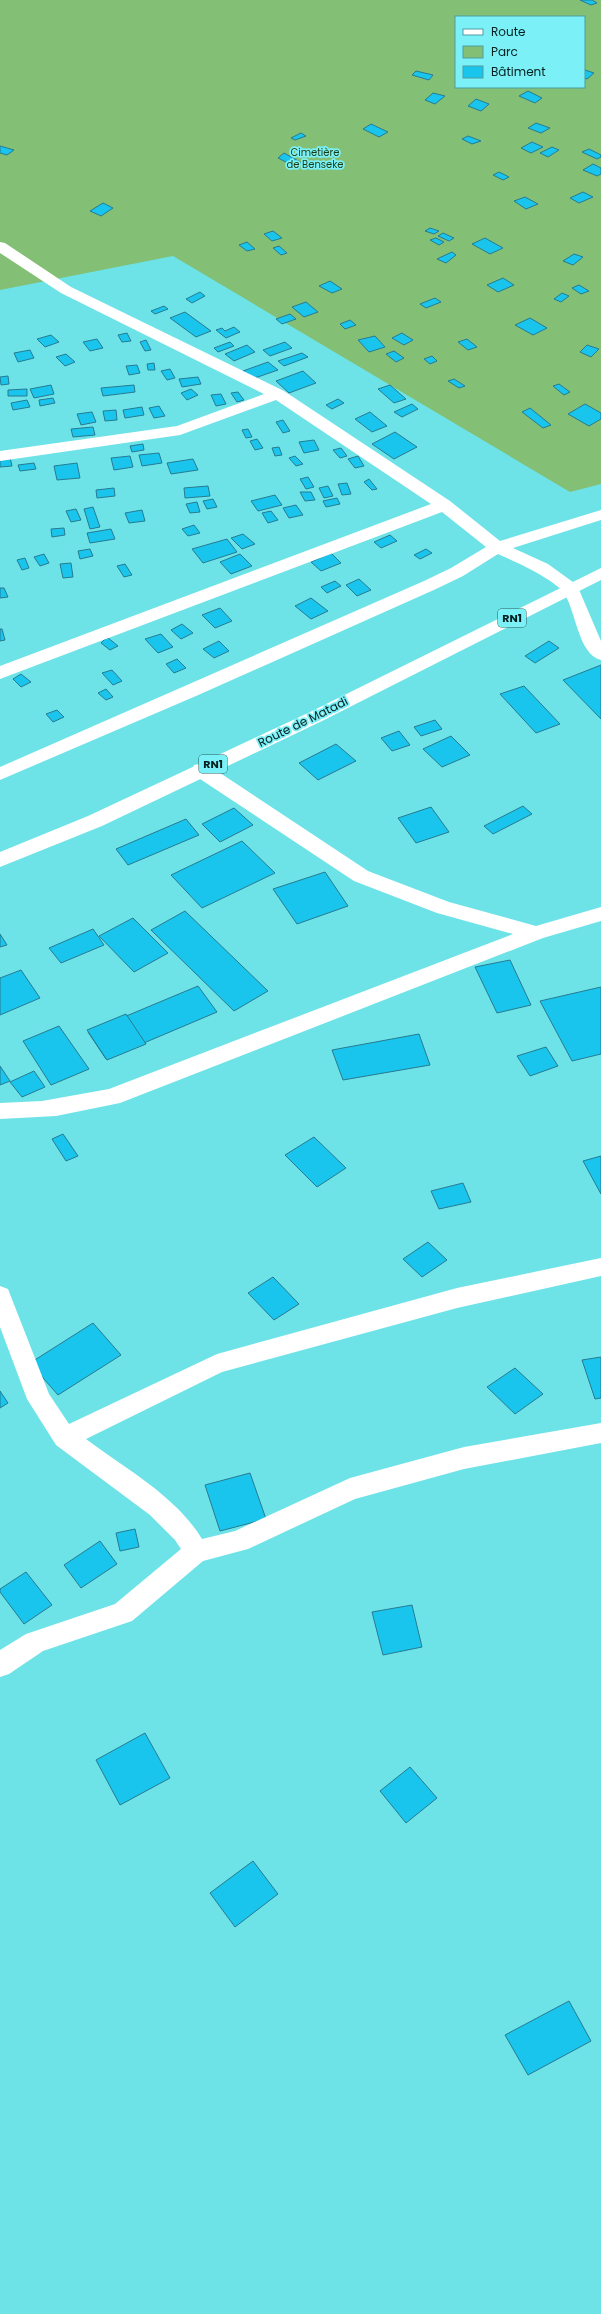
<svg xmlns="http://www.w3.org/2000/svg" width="601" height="2314" viewBox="0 0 601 2314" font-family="Poppins,sans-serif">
<rect width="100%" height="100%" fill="#6de3e8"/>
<path fill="#83bf74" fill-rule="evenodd" d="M 0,0 L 601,0 L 601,484 L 570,492 L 173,256 L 0,290 ZM 456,17 L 584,17 L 584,87 L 456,87 Z"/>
<g fill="#19c5ec" stroke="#277b91">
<path d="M 580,0 L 592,0 L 597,3 L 591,5 Z"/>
<path d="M 416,71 L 433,75 L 429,80 L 412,75 Z"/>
<path d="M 584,71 L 585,70 L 594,73 L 587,79 L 584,78 Z"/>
<path d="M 528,91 L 542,98 L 535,103 L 519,96 Z"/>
<path d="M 433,93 L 445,96 L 435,104 L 425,100 Z"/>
<path d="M 476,99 L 489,104 L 481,111 L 468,106 Z"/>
<path d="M 536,123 L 550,128 L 541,133 L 528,128 Z"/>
<path d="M 371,124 L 388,132 L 379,137 L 363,129 Z"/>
<path d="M 301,133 L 306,136 L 295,140 L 291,138 Z"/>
<path d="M 468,136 L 481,141 L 472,144 L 462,139 Z"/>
<path d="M 532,142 L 543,147 L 531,153 L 521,148 Z"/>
<path d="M 0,146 L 14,150 L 7,155 L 0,153 Z"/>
<path d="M 552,147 L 559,150 L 548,157 L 540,153 Z"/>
<path d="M 589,149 L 601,155 L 601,157 L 597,159 L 582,152 Z"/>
<path d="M 284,153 L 302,163 L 296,167 L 278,158 Z"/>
<path d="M 593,164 L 601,168 L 601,174 L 597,176 L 583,170 Z"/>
<path d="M 499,172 L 509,177 L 503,180 L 493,175 Z"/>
<path d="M 583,192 L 593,197 L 579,203 L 570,198 Z"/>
<path d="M 525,197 L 538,204 L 526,209 L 514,201 Z"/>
<path d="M 103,203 L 113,208 L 101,216 L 90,211 Z"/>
<path d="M 430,228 L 439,231 L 434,234 L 425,231 Z"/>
<path d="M 273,231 L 282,238 L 272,241 L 264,234 Z"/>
<path d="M 443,233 L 454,238 L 449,241 L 438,236 Z"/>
<path d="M 436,238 L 444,242 L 439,245 L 430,240 Z"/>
<path d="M 485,238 L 503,248 L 490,254 L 472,244 Z"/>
<path d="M 247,242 L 255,249 L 247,251 L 239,245 Z"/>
<path d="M 279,246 L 287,253 L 281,255 L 273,248 Z"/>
<path d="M 452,252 L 456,255 L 446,263 L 437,259 Z"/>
<path d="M 574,254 L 583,257 L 573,265 L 563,261 Z"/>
<path d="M 503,278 L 514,285 L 498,292 L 487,285 Z"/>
<path d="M 330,281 L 342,289 L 332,293 L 319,286 Z"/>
<path d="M 579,285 L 589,291 L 581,294 L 572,288 Z"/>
<path d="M 200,292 L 205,296 L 192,303 L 186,299 Z"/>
<path d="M 562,293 L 569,296 L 561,302 L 554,299 Z"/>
<path d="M 435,298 L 441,302 L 426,308 L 420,304 Z"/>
<path d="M 306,302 L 318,312 L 304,317 L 292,307 Z"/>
<path d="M 164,306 L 168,309 L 155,314 L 151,311 Z"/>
<path d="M 185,312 L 211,331 L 196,337 L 170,318 Z"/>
<path d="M 290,314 L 296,319 L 282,324 L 276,319 Z"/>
<path d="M 530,318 L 547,328 L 533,335 L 515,325 Z"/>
<path d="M 350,320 L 356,325 L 345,329 L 340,324 Z"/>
<path d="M 234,327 L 240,332 L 226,338 L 216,330 L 222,328 L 225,331 Z"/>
<path d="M 127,333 L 131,341 L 122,342 L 118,335 Z"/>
<path d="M 402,333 L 413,340 L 404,345 L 392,338 Z"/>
<path d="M 51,335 L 59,342 L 45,347 L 37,339 Z"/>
<path d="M 375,336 L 385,347 L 369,352 L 358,340 Z"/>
<path d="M 97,339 L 103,348 L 90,351 L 83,342 Z"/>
<path d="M 467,339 L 477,347 L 468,350 L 458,342 Z"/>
<path d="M 146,340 L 151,350 L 145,351 L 140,342 Z"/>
<path d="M 230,342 L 234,346 L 218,352 L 214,348 Z"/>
<path d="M 285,342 L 292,348 L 270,356 L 263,350 Z"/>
<path d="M 247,345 L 255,352 L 234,361 L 225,354 Z"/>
<path d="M 587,345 L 599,349 L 591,357 L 580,352 Z"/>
<path d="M 30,350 L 34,358 L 18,362 L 14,353 Z"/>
<path d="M 394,351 L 404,358 L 396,362 L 386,354 Z"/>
<path d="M 302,353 L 308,357 L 284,366 L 278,361 Z"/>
<path d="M 66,354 L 75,362 L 65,366 L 56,357 Z"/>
<path d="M 432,356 L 437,361 L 430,364 L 424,359 Z"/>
<path d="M 268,362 L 278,370 L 252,379 L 243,371 Z"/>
<path d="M 154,363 L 155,370 L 148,370 L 147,364 Z"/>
<path d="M 137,365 L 140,373 L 129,375 L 126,366 Z"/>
<path d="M 170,369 L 175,378 L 167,380 L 161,371 Z"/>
<path d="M 303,371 L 316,383 L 289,393 L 276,381 Z"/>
<path d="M 8,376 L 9,384 L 1,385 L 0,377 Z"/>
<path d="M 198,377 L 201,384 L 182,387 L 179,379 Z"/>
<path d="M 454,379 L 465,386 L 459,388 L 448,381 Z"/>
<path d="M 559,384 L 570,392 L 564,395 L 553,386 Z"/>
<path d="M 51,385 L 54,394 L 34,398 L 30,389 Z"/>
<path d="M 134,385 L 135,392 L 103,396 L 101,388 Z"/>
<path d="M 390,385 L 406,399 L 394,403 L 378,389 Z"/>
<path d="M 27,389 L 27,396 L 8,396 L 8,390 Z"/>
<path d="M 191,389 L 198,395 L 187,400 L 181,393 Z"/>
<path d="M 238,392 L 244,400 L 237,402 L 231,393 Z"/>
<path d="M 221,394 L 226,404 L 216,406 L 211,395 Z"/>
<path d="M 53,398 L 55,403 L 40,406 L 39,400 Z"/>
<path d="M 338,399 L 344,403 L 332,409 L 326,405 Z"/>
<path d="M 27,400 L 30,407 L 13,410 L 11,403 Z"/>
<path d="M 412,404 L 418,409 L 402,417 L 394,412 Z"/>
<path d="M 585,404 L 601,413 L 601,419 L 589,426 L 568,414 Z"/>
<path d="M 159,406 L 165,416 L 154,418 L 149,408 Z"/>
<path d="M 142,407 L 144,415 L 125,418 L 123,410 Z"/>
<path d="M 530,408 L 551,425 L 543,428 L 522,412 Z"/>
<path d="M 116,410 L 117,420 L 105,421 L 103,411 Z"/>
<path d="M 92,412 L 96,422 L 81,425 L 77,414 Z"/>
<path d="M 370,412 L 387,426 L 372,432 L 355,419 Z"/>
<path d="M 283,420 L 290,431 L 283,433 L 276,422 Z"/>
<path d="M 93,427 L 95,435 L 73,437 L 71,429 Z"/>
<path d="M 248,429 L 252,437 L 246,438 L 242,430 Z"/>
<path d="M 395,432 L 417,447 L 394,459 L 372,444 Z"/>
<path d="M 257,439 L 263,448 L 255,450 L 250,441 Z"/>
<path d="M 314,440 L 319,450 L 304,453 L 299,442 Z"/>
<path d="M 143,444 L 144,450 L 132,452 L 130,446 Z"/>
<path d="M 279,447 L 282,455 L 275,456 L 272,448 Z"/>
<path d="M 341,448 L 347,456 L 340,458 L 333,450 Z"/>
<path d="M 159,453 L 162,463 L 142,466 L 139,455 Z"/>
<path d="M 130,456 L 133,467 L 114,470 L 111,458 Z"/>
<path d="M 295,456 L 303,464 L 296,466 L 289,458 Z"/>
<path d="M 358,456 L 364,466 L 355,468 L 348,459 Z"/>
<path d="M 10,457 L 12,466 L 0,467 L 0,459 Z"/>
<path d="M 193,459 L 198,470 L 171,474 L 167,463 Z"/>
<path d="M 34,463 L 36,469 L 20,471 L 18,465 Z"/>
<path d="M 77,463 L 80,478 L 57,480 L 54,466 Z"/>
<path d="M 308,477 L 314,487 L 306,489 L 300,479 Z"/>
<path d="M 369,479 L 377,489 L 372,490 L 364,482 Z"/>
<path d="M 347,483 L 351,494 L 342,495 L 338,484 Z"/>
<path d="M 208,486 L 210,496 L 185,498 L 184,488 Z"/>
<path d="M 328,486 L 333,496 L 324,498 L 319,488 Z"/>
<path d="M 114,488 L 115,496 L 97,498 L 96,490 Z"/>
<path d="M 300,492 L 311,492 L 315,500 L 305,501 Z"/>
<path d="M 275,495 L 282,505 L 258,511 L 251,501 Z"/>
<path d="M 337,498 L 340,504 L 326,507 L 323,501 Z"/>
<path d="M 213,499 L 217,507 L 207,509 L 203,501 Z"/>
<path d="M 197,502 L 200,512 L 190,513 L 186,504 Z"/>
<path d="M 296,505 L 303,515 L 289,518 L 283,508 Z"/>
<path d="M 93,507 L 100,527 L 90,529 L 84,509 Z"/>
<path d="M 76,509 L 81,520 L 71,522 L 66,511 Z"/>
<path d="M 142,510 L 145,521 L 129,523 L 125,513 Z"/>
<path d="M 271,511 L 278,520 L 268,523 L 262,513 Z"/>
<path d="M 194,525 L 200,533 L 188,536 L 182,529 Z"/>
<path d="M 64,528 L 65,535 L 52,537 L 51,529 Z"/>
<path d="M 111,529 L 115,539 L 90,543 L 87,533 Z"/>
<path d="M 243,534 L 255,544 L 242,549 L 231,538 Z"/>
<path d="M 390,535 L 397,541 L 381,548 L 374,542 Z"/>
<path d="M 227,539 L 237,552 L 203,563 L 192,549 Z"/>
<path d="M 90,549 L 93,556 L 80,559 L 78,551 Z"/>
<path d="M 426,549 L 432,553 L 420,559 L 414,555 Z"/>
<path d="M 331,553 L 341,563 L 321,571 L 311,562 Z"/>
<path d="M 44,554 L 49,563 L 40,566 L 34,557 Z"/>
<path d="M 240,554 L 252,566 L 231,574 L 220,562 Z"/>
<path d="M 25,558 L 29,568 L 22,570 L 17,560 Z"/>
<path d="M 71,563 L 73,577 L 63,578 L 60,564 Z"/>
<path d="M 125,564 L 132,575 L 124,577 L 117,566 Z"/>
<path d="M 359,579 L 371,590 L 357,596 L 346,585 Z"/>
<path d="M 335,581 L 341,586 L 327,593 L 321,587 Z"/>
<path d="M 0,588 L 4,588 L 8,597 L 0,598 Z"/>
<path d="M 311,598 L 328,611 L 311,619 L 295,606 Z"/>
<path d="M 220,608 L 232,621 L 215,628 L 202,615 Z"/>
<path d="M 182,624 L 193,633 L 181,639 L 171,630 Z"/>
<path d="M 0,629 L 2,629 L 5,640 L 0,641 Z"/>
<path d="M 161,634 L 173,647 L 158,653 L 145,639 Z"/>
<path d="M 107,637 L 118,646 L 110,650 L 101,643 Z"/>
<path d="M 219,641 L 229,651 L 214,658 L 203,649 Z"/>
<path d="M 549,641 L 559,648 L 535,663 L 525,656 Z"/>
<path d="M 177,659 L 186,668 L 174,673 L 166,664 Z"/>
<path d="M 601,665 L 601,719 L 563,680 Z"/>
<path d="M 112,670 L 122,681 L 113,685 L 102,673 Z"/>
<path d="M 21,674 L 31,682 L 21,687 L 13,679 Z"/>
<path d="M 524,686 L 560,724 L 536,733 L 500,694 Z"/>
<path d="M 106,689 L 113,697 L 106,700 L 98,693 Z"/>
<path d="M 57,710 L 64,717 L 53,722 L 46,714 Z"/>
<path d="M 435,720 L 442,729 L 421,736 L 414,727 Z"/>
<path d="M 399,731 L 410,745 L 392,751 L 381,738 Z"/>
<path d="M 451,736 L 470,755 L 442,767 L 423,749 Z"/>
<path d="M 336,744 L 356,761 L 318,780 L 299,763 Z"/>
<path d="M 523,806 L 532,814 L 493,834 L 484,826 Z"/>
<path d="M 431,807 L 449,832 L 416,843 L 398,818 Z"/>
<path d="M 234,808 L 253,825 L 220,842 L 202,824 Z"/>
<path d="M 186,819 L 199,835 L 128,865 L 116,849 Z"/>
<path d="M 242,841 L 275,873 L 202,908 L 171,875 Z"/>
<path d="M 325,872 L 348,906 L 297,924 L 273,889 Z"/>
<path d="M 185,911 L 268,991 L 234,1011 L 151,930 Z"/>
<path d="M 133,918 L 168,953 L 134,972 L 99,936 Z"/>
<path d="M 93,929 L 104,945 L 61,963 L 49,948 Z"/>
<path d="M 0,934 L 7,945 L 0,947 Z"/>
<path d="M 510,960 L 531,1005 L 497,1013 L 475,967 Z"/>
<path d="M 21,970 L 40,998 L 0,1015 L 0,978 Z"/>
<path d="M 198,986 L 217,1012 L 106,1059 L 88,1032 Z"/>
<path d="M 601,987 L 601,1054 L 572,1061 L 540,1001 Z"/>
<path d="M 126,1014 L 146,1044 L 107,1060 L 87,1030 Z"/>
<path d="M 59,1026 L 89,1069 L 51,1085 L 23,1041 Z"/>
<path d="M 419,1034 L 430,1065 L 343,1080 L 332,1050 Z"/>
<path d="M 546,1047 L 558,1066 L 530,1076 L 517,1056 Z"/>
<path d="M 0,1066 L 10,1081 L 0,1085 Z"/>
<path d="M 34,1071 L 45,1087 L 22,1097 L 10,1082 Z"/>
<path d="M 63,1134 L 78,1156 L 66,1161 L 52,1139 Z"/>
<path d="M 314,1137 L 346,1168 L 317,1187 L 285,1155 Z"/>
<path d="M 601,1156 L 601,1194 L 583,1161 Z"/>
<path d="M 463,1183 L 471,1202 L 439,1209 L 431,1191 Z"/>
<path d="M 428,1242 L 447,1260 L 422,1277 L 403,1259 Z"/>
<path d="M 273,1277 L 299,1304 L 274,1320 L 248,1293 Z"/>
<path d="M 93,1323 L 121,1355 L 58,1395 L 30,1363 Z"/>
<path d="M 601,1357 L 601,1398 L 595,1399 L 582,1360 Z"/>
<path d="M 515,1368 L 543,1394 L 515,1414 L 487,1387 Z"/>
<path d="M 0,1391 L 8,1403 L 0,1408 Z"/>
<path d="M 250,1473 L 266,1519 L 220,1531 L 205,1485 Z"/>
<path d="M 135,1529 L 139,1547 L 120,1551 L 116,1533 Z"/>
<path d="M 100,1541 L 117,1564 L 81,1588 L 64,1565 Z"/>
<path d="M 26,1572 L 52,1605 L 24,1624 L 0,1592 L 0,1589 Z"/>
<path d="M 412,1605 L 422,1647 L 383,1655 L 372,1612 Z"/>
<path d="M 145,1733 L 170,1778 L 120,1805 L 96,1760 Z"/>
<path d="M 410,1767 L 437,1798 L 406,1823 L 380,1791 Z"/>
<path d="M 253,1861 L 278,1894 L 235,1927 L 210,1893 Z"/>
<path d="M 569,2001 L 591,2041 L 528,2075 L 505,2035 Z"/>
</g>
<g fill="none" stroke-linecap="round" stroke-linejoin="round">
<g fill="#fff" fill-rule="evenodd">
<path d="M 0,242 L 5,243 L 71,287 L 284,391 L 450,501 L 500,541 L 601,510 L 601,520 L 513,548 L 548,564 L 577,585 L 601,641 L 601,660 C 578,654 576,611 564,593 C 554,579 514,561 498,554 L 463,576 L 436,589 L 196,696 L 0,780 L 0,767 L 424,581 L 451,568 L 486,547 L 442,512 L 0,679 L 0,666 L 431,504 L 276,400 L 180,435 L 0,461 L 0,451 L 177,426 L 264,394 L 61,293 L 0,253 Z"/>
<path d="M 201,764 L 208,765 L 368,871 L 449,902 L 536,926 L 601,907 L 601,921 L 543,938 L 120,1103 L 56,1116 L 0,1119 L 0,1103 L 42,1101 L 109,1089 L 513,934 L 437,913 L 354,881 L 194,775 L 192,770 L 194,765 Z"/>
<path d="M 601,1258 L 601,1276 L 457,1308 L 222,1372 L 86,1439 C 126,1469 176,1496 202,1539 L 235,1531 L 350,1478 L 464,1447 L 601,1423 L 601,1443 L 464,1469 L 355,1499 L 248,1549 L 203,1561 L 132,1621 L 43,1651 L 9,1674 L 0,1677 L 0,1650 L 26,1634 L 115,1604 L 181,1549 L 175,1540 L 150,1515 L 56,1445 L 27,1399 L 0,1327 L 0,1286 L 8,1289 L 49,1394 L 69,1424 L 217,1354 L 457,1288 Z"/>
</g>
<path fill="#fff" fill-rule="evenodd" d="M 601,568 L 601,580 L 322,721 L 102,826 L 0,867 L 0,852 L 88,816 L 308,713 Z"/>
</g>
<g text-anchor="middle" stroke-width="3.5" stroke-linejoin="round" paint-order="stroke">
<g font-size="10" fill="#1a3c11" stroke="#7bf0f6">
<text x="315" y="156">Cimetière<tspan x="315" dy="12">de Benseke</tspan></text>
</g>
<g fill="#7bf0f6" stroke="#295e61" stroke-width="1">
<rect x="498" y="609" width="28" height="18" rx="3"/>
<rect x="199" y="755" width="28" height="18" rx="3"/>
</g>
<g font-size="11" font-weight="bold" fill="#062021">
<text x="512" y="622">RN1</text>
<text x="213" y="768">RN1</text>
</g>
<g font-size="12" fill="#062021" stroke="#7bf0f6">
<text transform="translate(303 722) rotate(-26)" y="4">Route de Matadi</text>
</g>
</g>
<rect x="455" y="16" width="130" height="72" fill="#7bf0f6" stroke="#4c9da1"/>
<rect x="463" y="29" width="20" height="6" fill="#ffffff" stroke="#4c9da1"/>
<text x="491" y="36" font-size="12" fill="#062021">Route</text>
<rect x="463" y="46" width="20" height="12" fill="#83bf74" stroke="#4c9da1"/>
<text x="491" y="56" font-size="12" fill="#062021">Parc</text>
<rect x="463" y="66" width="20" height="12" fill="#19c5ec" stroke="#4c9da1"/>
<text x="491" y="76" font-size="12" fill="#062021">Bâtiment</text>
</svg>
